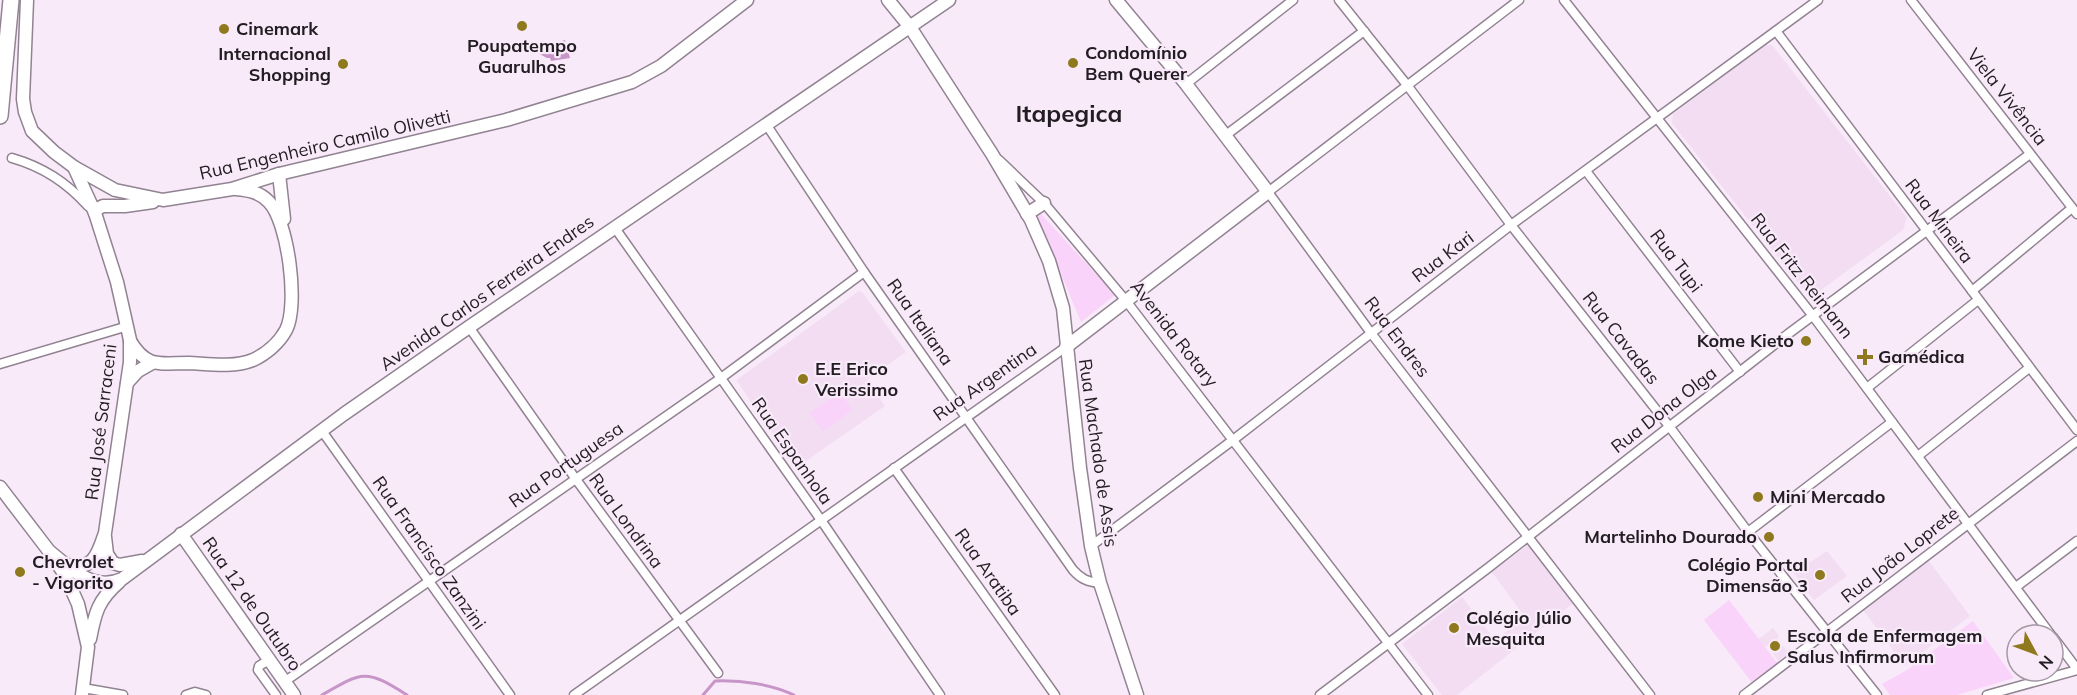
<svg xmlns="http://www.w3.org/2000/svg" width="2077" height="695" viewBox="0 0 2077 695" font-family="Mulish,sans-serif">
<rect width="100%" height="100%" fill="#f9eaf9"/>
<g fill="#f2ddf3">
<path d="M 1765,45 L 1772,45 L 1907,218 L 1903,230 L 1810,298 L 1672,123 L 1673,114 Z"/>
<path d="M 859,291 L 863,293 L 906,352 L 867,380 L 885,406 L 796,468 L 737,381 L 738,379 Z"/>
<path d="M 1530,544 L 1576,601 L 1457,695 L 1442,695 L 1402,644 L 1462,597 L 1495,640 L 1525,617 L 1491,571 Z"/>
<path d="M 1827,551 L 1847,576 L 1814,600 L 1794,573 Z"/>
<path d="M 1928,560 L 1970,616 L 1905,666 L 1863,610 Z"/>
<path d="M 1773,628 L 1779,636 L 1777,638 L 1786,650 L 1789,649 L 1793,654 L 1780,664 L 1767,645 L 1765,647 L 1759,639 Z"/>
</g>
<g fill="#f9d3fa">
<path d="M 1032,204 L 1115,295 L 1081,322 Z"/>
<path d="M 840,392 L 852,410 L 823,431 L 810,413 Z"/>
<path d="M 1729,600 L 1778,664 L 1753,684 L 1704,620 Z"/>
<path d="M 1973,621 L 2014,678 L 1957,695 L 1890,695 L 1882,684 L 1907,670 Z"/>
</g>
<path fill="#c795c8" d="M 565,40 L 570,58 L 551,61 L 550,58 L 547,58 L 534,51 Z"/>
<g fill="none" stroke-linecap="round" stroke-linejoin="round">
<g stroke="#c795c8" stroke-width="3">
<path d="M 322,695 C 363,671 366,669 407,695"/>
<path d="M 703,695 L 715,681 C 741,680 771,684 794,695"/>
</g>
<defs>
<g id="street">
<path d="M 1339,0 L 1407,85 L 1511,225 L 1669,426 L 1748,532 L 1877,695"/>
<path d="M 1519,0 L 1268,192 L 1371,333 L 1650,695"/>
<path d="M 1564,0 L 1813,316 L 2051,635"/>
<path d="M 1911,0 L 2077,214"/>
<path d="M 1776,31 L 2077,430"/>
<path d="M 1186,84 L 1293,0"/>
<path d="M 766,124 L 864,272 L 1073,570 C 1081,579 1088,582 1100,583"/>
<path d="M 1226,135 L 1364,31"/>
<path d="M 12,158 C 43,167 66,182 88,206"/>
<path d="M 999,160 L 1044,203 L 1127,302 L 1428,695"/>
<path d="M 1586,171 L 1740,372"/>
<path d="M 615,228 L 821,520 L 940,695"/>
<path d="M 1972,291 L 2072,208"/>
<path d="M 469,327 L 575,478 L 718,673"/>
<path d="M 0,364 L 128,326"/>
<path d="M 1867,388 L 1978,300"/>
<path d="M 322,431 L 510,695"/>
<path d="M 1918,456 L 2029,368"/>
<path d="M 894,468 L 1055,695"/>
<path d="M 1748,532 L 1892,422"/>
<path d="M 1091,546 L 1233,440 L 1511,225 L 1818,0"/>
<path d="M 2016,587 L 2077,541"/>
<path d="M 2053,637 L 2077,669"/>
<path d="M 269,660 L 259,666 L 258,670 L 276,695"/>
<path d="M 284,682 L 721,378 L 864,272"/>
<path d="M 83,688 L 123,695"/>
<path d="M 186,695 L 195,692 L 206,695"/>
<path d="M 574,695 L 1066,347"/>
<path d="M 1320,695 L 1488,568 L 1788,334 L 2030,154"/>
<path d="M 1744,695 L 2077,441"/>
<path d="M 1987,695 L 2077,670"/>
</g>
<g id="secondary">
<path d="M 27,0 L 23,99 L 25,112 L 32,131 L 54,152 L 74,167 L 115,190 L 163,200 L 232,189 L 279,174 L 506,120 L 632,82 L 661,66 L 747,0"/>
<path d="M 888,0 L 910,27 L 992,154 L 1031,220 L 1049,261 L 1063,308 L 1080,468 L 1091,546 L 1100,583 L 1137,695"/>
<path d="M 279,174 L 284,219"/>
<path d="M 95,213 L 97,209 L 103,206 L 125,206 L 153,202"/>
<path d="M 1027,214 L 1044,203"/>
<path d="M 130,341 C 147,369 160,363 189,363 C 209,364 233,368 253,360 C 266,354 279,343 286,330 C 299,305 288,221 269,202 C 260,192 248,190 236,189"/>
<path d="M 1066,347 L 1268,192 L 1186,84 L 1116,0"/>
<path d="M 127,383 L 138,371 L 152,363"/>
<path d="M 0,487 L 49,551 L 65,575 L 78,604 L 88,647 L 82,695"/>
<path d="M 181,534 L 294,695"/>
<path d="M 105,537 L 107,554 L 113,563 L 120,565 L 142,561"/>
<path d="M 49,551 C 70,568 93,592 122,579 L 344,414 L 469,327 L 949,0"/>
<path d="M 68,565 C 94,571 98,553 105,533 L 130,362 L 130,340 L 117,282 L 95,213 L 74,167"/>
<path d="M 90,639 C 95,613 98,600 119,582"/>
</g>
<path id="highway" d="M 0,116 L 11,0"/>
</defs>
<use href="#street" stroke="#918391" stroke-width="11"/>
<use href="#secondary" stroke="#918391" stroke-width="15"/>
<use href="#highway" stroke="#918391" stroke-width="18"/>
<use href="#street" stroke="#fff" stroke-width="8"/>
<use href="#secondary" stroke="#fff" stroke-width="12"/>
<use href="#highway" stroke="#fff" stroke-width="15"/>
</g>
<g fill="#8f791e" stroke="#f9eaf9" stroke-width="2">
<circle cx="522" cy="26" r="6"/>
<circle cx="224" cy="29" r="6"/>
<circle cx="1073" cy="63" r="6"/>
<circle cx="343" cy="64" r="6"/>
<circle cx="1806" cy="341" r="6"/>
<path d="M1862 348h6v6h6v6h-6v6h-6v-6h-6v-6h6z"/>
<circle cx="803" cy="379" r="6"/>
<circle cx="1758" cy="497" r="6"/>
<circle cx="1769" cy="537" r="6"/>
<circle cx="20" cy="572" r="6"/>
<circle cx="1820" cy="575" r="6"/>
<circle cx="1454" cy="628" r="6"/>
<circle cx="1775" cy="646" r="6"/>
</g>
<g text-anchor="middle" stroke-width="4.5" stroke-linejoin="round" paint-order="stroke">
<g font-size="18" font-weight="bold" fill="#221d22" stroke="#f9eaf9" text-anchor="start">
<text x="236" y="35">Cinemark</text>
<text x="522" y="52" text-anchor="middle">Poupatempo<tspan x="522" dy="21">Guarulhos</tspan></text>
<text x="1085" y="59">Condomínio<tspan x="1085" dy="21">Bem Querer</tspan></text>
<text x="331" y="60" text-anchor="end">Internacional<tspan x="331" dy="21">Shopping</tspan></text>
<text x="1794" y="347" text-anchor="end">Kome Kieto</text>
<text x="1878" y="363">Gamédica</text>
<text x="815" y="375">E.E Erico<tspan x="815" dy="21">Verissimo</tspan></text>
<text x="1770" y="503">Mini Mercado</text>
<text x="1757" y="543" text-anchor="end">Martelinho Dourado</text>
<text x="32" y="568">Chevrolet<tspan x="32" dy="21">- Vigorito</tspan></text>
<text x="1808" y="571" text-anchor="end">Colégio Portal<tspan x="1808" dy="21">Dimensão 3</tspan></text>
<text x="1466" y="624">Colégio Júlio<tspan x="1466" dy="21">Mesquita</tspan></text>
<text x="1787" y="642">Escola de Enfermagem<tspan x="1787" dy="21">Salus Infirmorum</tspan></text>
</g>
<g font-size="18" fill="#221d22" stroke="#f9eaf9">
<text transform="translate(2007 97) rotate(52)" y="6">Viela Vivência</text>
<text transform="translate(325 145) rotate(-13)" y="6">Rua Engenheiro Camilo Olivetti</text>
<text transform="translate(1939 221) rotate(53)" y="6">Rua Mineira</text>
<text transform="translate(1443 257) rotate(-37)" y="6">Rua Kari</text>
<text transform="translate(1676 261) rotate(53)" y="6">Rua Tupi</text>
<text transform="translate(1802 276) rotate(52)" y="6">Rua Fritz Reimann</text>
<text transform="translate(487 293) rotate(-35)" y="6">Avenida Carlos Ferreira Endres</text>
<text transform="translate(920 322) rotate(55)" y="6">Rua Italiana</text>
<text transform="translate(1174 334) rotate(52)" y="6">Avenida Rotary</text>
<text transform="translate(1397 337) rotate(53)" y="6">Rua Endres</text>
<text transform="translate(1621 338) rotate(52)" y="6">Rua Cavadas</text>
<text transform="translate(985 382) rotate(-35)" y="6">Rua Argentina</text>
<text transform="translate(1664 410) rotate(-38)" y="6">Rua Dona Olga</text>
<text transform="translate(101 422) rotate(-83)" y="6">Rua José Sarraceni</text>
<text transform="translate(792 451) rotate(55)" y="6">Rua Espanhola</text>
<text transform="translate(1098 453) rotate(82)" y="6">Rua Machado de Assis</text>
<text transform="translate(566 465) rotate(-35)" y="6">Rua Portuguesa</text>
<text transform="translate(626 521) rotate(54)" y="6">Rua Londrina</text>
<text transform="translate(429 553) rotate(55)" y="6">Rua Francisco Zanzini</text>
<text transform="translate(1900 555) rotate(-38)" y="6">Rua João Loprete</text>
<text transform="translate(988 572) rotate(55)" y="6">Rua Aratiba</text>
<text transform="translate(252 604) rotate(55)" y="6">Rua 12 de Outubro</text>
</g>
<g font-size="24" font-weight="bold" fill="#221d22" stroke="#f9eaf9">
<text x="1069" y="122">Itapegica</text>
</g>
</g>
<g transform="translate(2035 653) rotate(131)"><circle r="28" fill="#f9eaf9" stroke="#a398a3" stroke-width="1.5"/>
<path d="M0-4.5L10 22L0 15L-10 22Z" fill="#8f791e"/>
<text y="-9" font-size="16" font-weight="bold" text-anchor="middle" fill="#221d22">N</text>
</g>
</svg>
